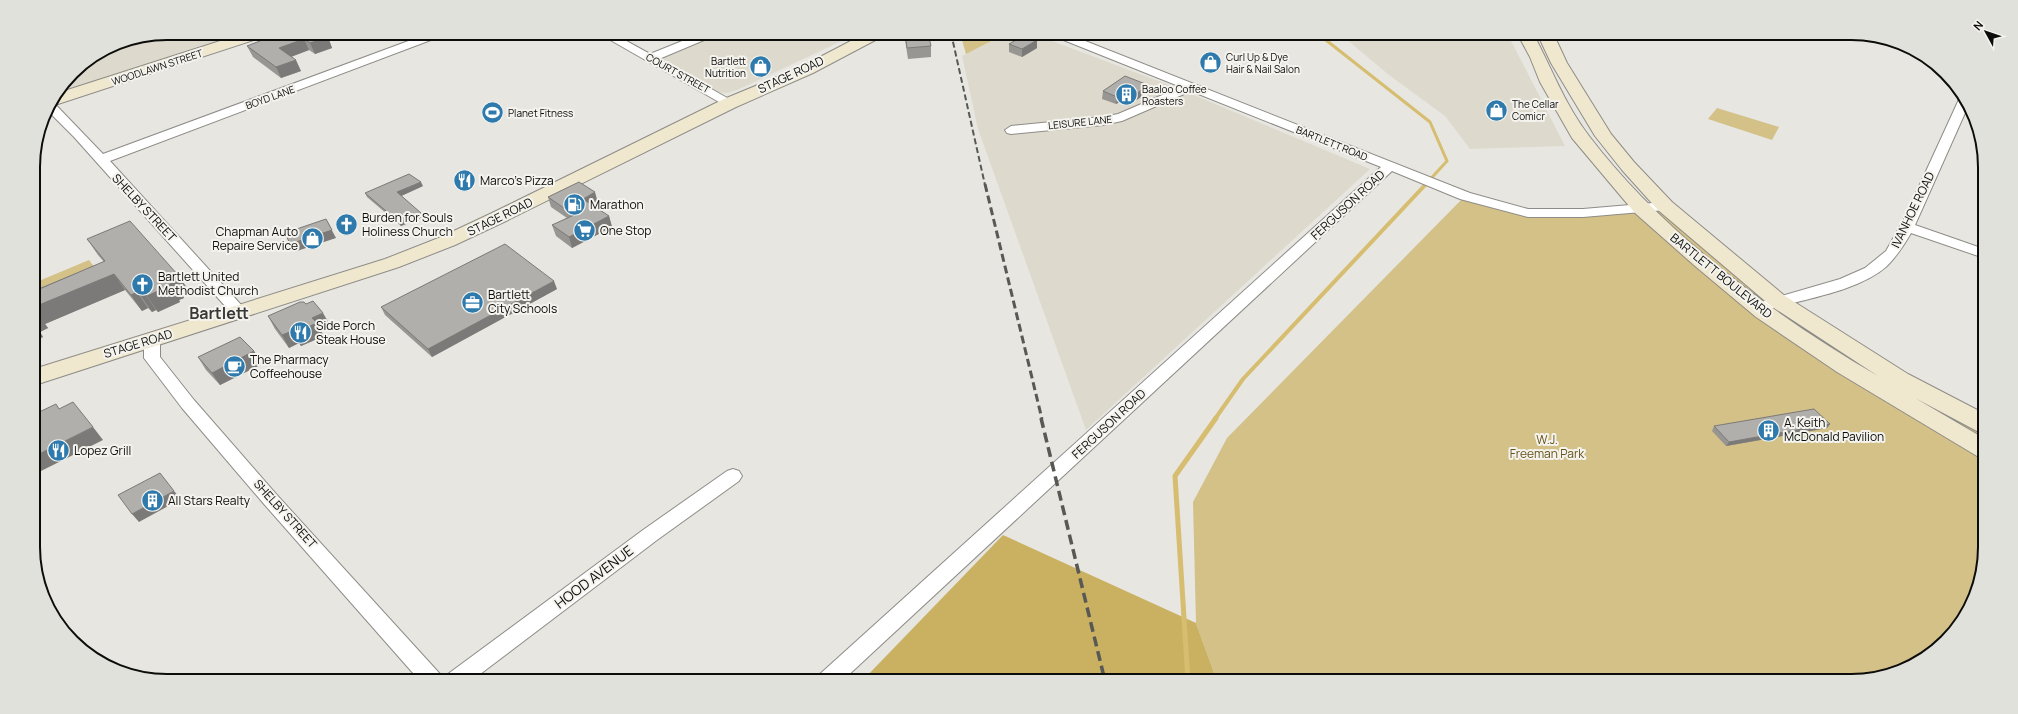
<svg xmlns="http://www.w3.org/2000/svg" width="2018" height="714" viewBox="0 0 2018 714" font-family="Manrope,sans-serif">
<rect width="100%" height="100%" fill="#e7e6e1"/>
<g fill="#dddacd">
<path d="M 167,33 L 261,33 L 52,100 L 78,66 L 116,43 Z"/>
<path d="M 717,33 L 859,33 L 737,90 L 727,93 L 716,92 L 657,59 Z"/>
<path d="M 1007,33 L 1031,33 L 1177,88 L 1370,169 L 1086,430 L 978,129 L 962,56 Z"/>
<path d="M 1339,33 L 1507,33 L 1565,146 L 1470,149 L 1445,116 L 1389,75 Z"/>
</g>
<g fill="#d3c188">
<path d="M 960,33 L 1007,33 L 966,54 Z"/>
<path d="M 1717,108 L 1779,127 L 1772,140 L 1708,119 Z"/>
<path d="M 1465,196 L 1528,213 L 1665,206 L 1728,261 L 1985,425 L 1985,547 L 1978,590 L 1957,628 L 1932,653 L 1894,674 L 1860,681 L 1217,681 L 1196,623 L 1193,502 L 1227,438 Z"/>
<path d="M 89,260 L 95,268 L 39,294 L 34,287 L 34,283 Z"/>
</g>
<path fill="#cab162" d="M 1003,535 L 1196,623 L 1217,681 L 862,681 Z"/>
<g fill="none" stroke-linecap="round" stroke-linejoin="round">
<path stroke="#d6bd6f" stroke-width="3" d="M 1317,33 L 1430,122 L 1447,161 L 1425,185"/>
<path stroke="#d6bd6f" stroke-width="4" d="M 1215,419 L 1243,379 L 1426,184"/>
<path stroke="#d6bd6f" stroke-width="5" d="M 1188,681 L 1175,476 L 1216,418"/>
<defs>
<g id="street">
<path d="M 430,33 L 446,33 L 444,35 L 110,161 L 244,308 L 247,312 L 244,316 L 239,317 L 234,316 L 74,137 L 46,109 L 51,102 L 53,102 L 103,154 Z"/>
<path d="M 598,33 L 612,33 L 650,54 L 702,33 L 718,33 L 716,35 L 659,59 L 736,103 L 730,107 L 726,106 Z"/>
<path d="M 1049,33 L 1065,33 L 1470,193 L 1528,209 L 1583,209 L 1665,202 L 1670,203 L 1672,206 L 1670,209 L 1665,210 L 1583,217 L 1528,217 L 1460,199 L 1392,171 L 842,681 L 817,681 L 820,674 L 1381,167 L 1191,91 L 1122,121 L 1103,125 L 1011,134 L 1007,133 L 1005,130 L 1011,126 L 1103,117 L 1118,114 L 1181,87 L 1051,35 Z"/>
<path d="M 1961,95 L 1963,95 L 1969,104 L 1915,225 L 1984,249 L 1984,258 L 1911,233 C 1904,245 1897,256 1887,266 C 1859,291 1805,299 1769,309 L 1764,307 L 1761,304 L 1764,301 L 1840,279 L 1865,268 L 1886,251 L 1905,217 Z"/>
<path d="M 152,335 L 158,336 L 160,340 L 160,357 L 194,400 L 276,494 L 440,674 L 443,681 L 420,681 L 264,504 L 182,408 L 144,358 L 144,340 L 146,336 Z"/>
<path d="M 733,469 L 739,471 L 742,476 L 739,481 L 657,540 L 471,681 L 445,681 L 448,674 L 643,530 L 727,471 Z"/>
</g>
<g id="secondary">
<path d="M 245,33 L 269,33 L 266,36 L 58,104 L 49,104 L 58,93 Z"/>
<path d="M 866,33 L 886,33 L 883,36 L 813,73 L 736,107 L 506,221 L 455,245 L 399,267 L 35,385 L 34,369 L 385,259 L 441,237 L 492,213 L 724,99 L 801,67 Z"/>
<path d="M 1517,33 L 1533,33 C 1551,67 1565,105 1589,136 C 1663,233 1773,315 1878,376 L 1771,306 L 1658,210 L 1622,170 L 1595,136 L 1551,63 L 1537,33 L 1553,33 L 1567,63 L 1611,134 L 1634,162 L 1672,202 L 1785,296 L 1908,374 L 1985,414 L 1985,433 L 1977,431 L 1915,398 L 1985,439 L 1985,459 L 1977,456 L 1837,372 L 1756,317 L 1695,266 L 1635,213 L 1572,138 L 1540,82 L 1530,57 Z"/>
</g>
</defs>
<use href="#street" stroke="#8e8c88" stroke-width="2"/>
<use href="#secondary" stroke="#8e8c88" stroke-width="2"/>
<use href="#street" fill="#fff" fill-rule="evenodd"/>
<use href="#secondary" fill="#f0e8ce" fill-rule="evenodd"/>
<path stroke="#585855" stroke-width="2" stroke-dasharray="6 3" stroke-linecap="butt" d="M 951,33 L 985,185"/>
<path stroke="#585855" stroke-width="3" stroke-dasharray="8 4" stroke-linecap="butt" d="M 985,184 L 1042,419"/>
<path stroke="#585855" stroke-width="3.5" stroke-dasharray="10 5" stroke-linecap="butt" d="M 1041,418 L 1105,681"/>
</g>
<g fill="#989693">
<path d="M 904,33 L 928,33 L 931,46 L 931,57 L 908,59 Z"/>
<path d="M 328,37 L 332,48 L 315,54 L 309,50 L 291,57 L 301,71 L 281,78 L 253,57 L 247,46 L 264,40 L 264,38 Z"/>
<path d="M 1037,40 L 1037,48 L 1022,57 L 1009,52 L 1009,44 Z"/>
<path d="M 1148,85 L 1147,93 L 1135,101 L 1126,98 L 1116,104 L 1102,99 L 1103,91 Z"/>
<path d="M 423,186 L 401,196 L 421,213 L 423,217 L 401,226 L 367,197 L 365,193 Z"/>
<path d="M 548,197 L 598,203 L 593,205 L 609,216 L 612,227 L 572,248 L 556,236 L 552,225 L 567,218 L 551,207 Z"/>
<path d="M 87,239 L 178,275 L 189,291 L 182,294 L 184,298 L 179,300 L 180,302 L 158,312 L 156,310 L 152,312 L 148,308 L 142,311 L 125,290 L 45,324 L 48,328 L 40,332 L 43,337 L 34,341 L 34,285 L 37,289 L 104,262 L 98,255 Z"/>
<path d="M 557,289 L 432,357 L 385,315 L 381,307 Z"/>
<path d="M 306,304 L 330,325 L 320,330 L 324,336 L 301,346 L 299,343 L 289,348 L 275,329 L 268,316 Z"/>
<path d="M 254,351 L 262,364 L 220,385 L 206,370 L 198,357 Z"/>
<path d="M 1830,424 L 1827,428 L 1726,446 L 1712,431 L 1714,426 Z"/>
</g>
<g fill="#7c7a78">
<path d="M 328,37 L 332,48 L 315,54 L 310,43 Z"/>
<path d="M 304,39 L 309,50 L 285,59 L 279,48 Z"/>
<path d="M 1037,40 L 1037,48 L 1022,57 L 1022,49 Z"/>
<path d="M 296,60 L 301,71 L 281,78 L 276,67 Z"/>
<path d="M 1148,85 L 1147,93 L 1135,101 L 1136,94 Z"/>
<path d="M 1127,90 L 1126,98 L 1116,104 L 1117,97 Z"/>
<path d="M 421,182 L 423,186 L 399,197 L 397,192 Z"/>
<path d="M 595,192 L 598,203 L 586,209 L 583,199 Z"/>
<path d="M 421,213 L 423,217 L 401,226 L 399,222 Z"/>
<path d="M 609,216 L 612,227 L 572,248 L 569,237 Z"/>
<path d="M 326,219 L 336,238 L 294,252 L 290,244 Z"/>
<path d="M 114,274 L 125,290 L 45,324 L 48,328 L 40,332 L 43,337 L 34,341 L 34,307 Z"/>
<path d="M 178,275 L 189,291 L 182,294 L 184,298 L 179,300 L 180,302 L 158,312 L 147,296 L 168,285 L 171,279 Z"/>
<path d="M 554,281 L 557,289 L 432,357 L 428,349 Z"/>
<path d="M 137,292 L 148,308 L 142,311 L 131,295 Z"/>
<path d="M 145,294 L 156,310 L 152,312 L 141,296 Z"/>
<path d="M 323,313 L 330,325 L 320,330 L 324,336 L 301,346 L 294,333 L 312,318 Z"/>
<path d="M 292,331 L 299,343 L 289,348 L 282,335 Z"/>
<path d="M 254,351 L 262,364 L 220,385 L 212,373 Z"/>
<path d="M 1830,424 L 1827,428 L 1726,446 L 1729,442 Z"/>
<path d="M 93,427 L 103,440 L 41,471 L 35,464 L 35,456 Z"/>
<path d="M 174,491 L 181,499 L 139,522 L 132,514 Z"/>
</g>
<g fill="#b1afab" stroke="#7c7a78">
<path d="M 280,33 L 322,33 L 328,37 L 310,43 L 304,39 L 279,48 L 296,60 L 276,67 L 247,46 L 265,39 L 264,38 Z"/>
<path d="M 905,33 L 928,33 L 931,46 L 907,48 Z"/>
<path d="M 1025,35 L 1037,40 L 1022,49 L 1009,44 Z"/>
<path d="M 1125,76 L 1148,85 L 1136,94 L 1127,90 L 1117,97 L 1103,91 Z"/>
<path d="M 409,174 L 421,182 L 397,192 L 421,213 L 399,222 L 365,193 Z"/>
<path d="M 579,182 L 595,192 L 583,199 L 609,216 L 569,237 L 552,225 L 574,215 L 548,197 Z"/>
<path d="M 326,219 L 332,230 L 290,244 L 285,233 Z"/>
<path d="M 130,221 L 178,275 L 171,279 L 174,282 L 168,285 L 169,286 L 147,296 L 145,294 L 141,296 L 137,292 L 131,295 L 114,274 L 34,307 L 34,285 L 37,290 L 105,261 L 87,239 Z"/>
<path d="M 505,244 L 554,281 L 428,349 L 381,307 Z"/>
<path d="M 313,301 L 323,313 L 312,318 L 317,323 L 294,333 L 292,331 L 282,335 L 268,316 L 300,302 L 304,302 L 306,304 Z"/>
<path d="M 240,337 L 254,351 L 212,373 L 198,357 Z"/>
<path d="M 73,402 L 93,427 L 35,456 L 35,414 L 56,404 L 59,409 Z"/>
<path d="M 1814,409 L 1830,424 L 1729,442 L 1714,426 Z"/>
<path d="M 160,473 L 174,491 L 132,514 L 118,495 Z"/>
</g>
<defs>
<symbol id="shop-disc" viewBox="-11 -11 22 22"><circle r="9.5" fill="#2e7aad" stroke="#f4f3ee"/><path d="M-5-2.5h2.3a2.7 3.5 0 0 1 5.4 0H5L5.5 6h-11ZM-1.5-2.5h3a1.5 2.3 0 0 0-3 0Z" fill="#fff"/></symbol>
<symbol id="building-disc" viewBox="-11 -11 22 22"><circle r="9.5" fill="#2e7aad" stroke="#f4f3ee"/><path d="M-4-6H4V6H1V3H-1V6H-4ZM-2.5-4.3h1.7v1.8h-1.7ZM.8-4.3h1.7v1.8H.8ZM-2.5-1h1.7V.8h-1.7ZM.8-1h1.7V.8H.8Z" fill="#fff"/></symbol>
<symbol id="stadium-disc" viewBox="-11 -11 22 22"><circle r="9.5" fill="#2e7aad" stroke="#f4f3ee"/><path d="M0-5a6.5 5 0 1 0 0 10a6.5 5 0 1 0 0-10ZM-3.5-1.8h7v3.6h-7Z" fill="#fff"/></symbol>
<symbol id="restaurant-disc" viewBox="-11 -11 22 22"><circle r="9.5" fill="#2e7aad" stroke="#f4f3ee"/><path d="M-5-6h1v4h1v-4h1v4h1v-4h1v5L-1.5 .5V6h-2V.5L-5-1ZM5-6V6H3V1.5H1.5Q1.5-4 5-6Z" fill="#fff"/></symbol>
<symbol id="fuel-disc" viewBox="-11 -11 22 22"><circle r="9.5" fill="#2e7aad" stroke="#f4f3ee"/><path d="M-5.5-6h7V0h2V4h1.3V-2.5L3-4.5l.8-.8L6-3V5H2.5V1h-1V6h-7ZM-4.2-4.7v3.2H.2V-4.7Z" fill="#fff"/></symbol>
<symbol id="church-disc" viewBox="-11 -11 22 22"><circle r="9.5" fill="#2e7aad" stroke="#f4f3ee"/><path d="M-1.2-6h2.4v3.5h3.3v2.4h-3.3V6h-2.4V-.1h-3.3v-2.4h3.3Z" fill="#fff"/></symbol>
<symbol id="supermarket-disc" viewBox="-11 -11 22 22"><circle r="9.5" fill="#2e7aad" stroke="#f4f3ee"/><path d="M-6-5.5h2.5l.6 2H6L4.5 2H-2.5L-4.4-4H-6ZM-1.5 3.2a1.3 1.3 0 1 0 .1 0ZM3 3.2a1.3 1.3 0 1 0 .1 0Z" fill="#fff"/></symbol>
<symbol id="office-disc" viewBox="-11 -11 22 22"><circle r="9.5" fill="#2e7aad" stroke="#f4f3ee"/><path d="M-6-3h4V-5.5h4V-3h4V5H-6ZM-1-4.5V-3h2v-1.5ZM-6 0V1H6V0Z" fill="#fff"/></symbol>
<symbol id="cafe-disc" viewBox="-11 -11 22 22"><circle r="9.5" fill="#2e7aad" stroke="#f4f3ee"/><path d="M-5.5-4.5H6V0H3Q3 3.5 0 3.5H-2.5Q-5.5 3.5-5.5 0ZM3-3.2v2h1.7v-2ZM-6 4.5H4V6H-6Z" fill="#fff"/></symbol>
</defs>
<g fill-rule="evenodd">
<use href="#shop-disc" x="1198" y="50" width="25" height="25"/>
<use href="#shop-disc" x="748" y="54" width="25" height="25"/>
<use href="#building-disc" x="1114" y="82" width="25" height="25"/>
<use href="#shop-disc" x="1484" y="98" width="25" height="25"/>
<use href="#stadium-disc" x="480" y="100" width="25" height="25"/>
<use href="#restaurant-disc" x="452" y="168" width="25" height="25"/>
<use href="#fuel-disc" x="562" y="192" width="25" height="25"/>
<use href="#church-disc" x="334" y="212" width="25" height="25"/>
<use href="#supermarket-disc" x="572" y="218" width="25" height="25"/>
<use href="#shop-disc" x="300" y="226" width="25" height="25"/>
<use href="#church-disc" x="130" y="272" width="25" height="25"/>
<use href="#office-disc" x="460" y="290" width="25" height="25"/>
<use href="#restaurant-disc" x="288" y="320" width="25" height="25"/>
<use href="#cafe-disc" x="222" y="354" width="25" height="25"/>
<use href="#building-disc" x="1756" y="418" width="25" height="25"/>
<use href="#restaurant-disc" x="46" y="438" width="25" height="25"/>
<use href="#building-disc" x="140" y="488" width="25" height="25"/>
</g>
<g text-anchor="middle" stroke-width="4" stroke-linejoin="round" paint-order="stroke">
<g font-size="10" fill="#0c0c0a" stroke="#f4f3ee" text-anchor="start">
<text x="1226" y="61">Curl Up &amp; Dye<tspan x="1226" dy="12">Hair &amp; Nail Salon</tspan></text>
<text x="746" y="65" text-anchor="end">Bartlett<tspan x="746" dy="12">Nutrition</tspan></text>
<text x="1142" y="93">Baaloo Coffee<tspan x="1142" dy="12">Roasters</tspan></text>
<text x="1512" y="108">The Cellar<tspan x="1512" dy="12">Comicr</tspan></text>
<text x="508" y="117">Planet Fitness</text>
</g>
<g font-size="10" fill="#0c0c0a" stroke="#f4f3ee">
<text transform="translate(157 67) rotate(-18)" y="4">WOODLAWN STREET</text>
<text transform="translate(678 73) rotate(29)" y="4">COURT STREET</text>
<text transform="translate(270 97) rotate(-20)" y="4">BOYD LANE</text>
<text transform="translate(1080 122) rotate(-6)" y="4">LEISURE LANE</text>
<text transform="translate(1332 143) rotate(22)" y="4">BARTLETT ROAD</text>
</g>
<g font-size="12" fill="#0c0c0a" stroke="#f4f3ee">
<text transform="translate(791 75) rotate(-25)" y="4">STAGE ROAD</text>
<text transform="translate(1348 205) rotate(-43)" y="4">FERGUSON ROAD</text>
<text transform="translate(144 208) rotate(47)" y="4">SHELBY STREET</text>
<text transform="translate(1913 210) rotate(-64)" y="4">IVANHOE ROAD</text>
<text transform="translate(500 217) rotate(-26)" y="4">STAGE ROAD</text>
<text transform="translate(1721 276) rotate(39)" y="4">BARTLETT BOULEVARD</text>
<text transform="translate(138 344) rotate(-17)" y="4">STAGE ROAD</text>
<text transform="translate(1109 424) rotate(-43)" y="4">FERGUSON ROAD</text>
<text transform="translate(285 514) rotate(48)" y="4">SHELBY STREET</text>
</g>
<g font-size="12" fill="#0c0c0a" stroke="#f4f3ee" text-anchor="start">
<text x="480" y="185">Marco's Pizza</text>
<text x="590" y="209">Marathon</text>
<text x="362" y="222">Burden for Souls<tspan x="362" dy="14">Holiness Church</tspan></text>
<text x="600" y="235">One Stop</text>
<text x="298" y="236" text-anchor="end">Chapman Auto<tspan x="298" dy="14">Repaire Service</tspan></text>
<text x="158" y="281">Bartlett United<tspan x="158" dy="14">Methodist Church</tspan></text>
<text x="488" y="299">Bartlett<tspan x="488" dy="14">City Schools</tspan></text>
<text x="316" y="330">Side Porch<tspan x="316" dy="14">Steak House</tspan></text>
<text x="250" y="364">The Pharmacy<tspan x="250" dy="14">Coffeehouse</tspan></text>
<text x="1784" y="427">A. Keith<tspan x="1784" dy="14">McDonald Pavilion</tspan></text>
<text x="74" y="455">Lopez Grill</text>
<text x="168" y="505">All Stars Realty</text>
</g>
<g font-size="12" fill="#655318" stroke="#f4f3ee">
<text x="1547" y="444">W.J.<tspan x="1547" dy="14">Freeman Park</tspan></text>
</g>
<g font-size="14" fill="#0c0c0a" stroke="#f4f3ee">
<text transform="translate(594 577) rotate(-37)" y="5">HOOD AVENUE</text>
</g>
<g font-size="16" font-weight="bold" fill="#393834" stroke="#f4f3ee">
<text x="219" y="319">Bartlett</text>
</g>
</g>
<path d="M0 0H2018V714H0ZM167 40H1851A127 127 0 0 1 1978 167V547A127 127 0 0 1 1851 674H167A127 127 0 0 1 40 547V167A127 127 0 0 1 167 40Z" fill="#e1e1dc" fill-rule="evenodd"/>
<path fill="none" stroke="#0c0c0a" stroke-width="2" d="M167 40H1851A127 127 0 0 1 1978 167V547A127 127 0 0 1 1851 674H167A127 127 0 0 1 40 547V167A127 127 0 0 1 167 40Z"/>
<g transform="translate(1986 32) rotate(310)" stroke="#f4f3ee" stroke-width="3" paint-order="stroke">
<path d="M0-3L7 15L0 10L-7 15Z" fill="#0c0c0a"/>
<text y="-6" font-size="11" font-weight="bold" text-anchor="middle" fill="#0c0c0a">N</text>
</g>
</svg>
